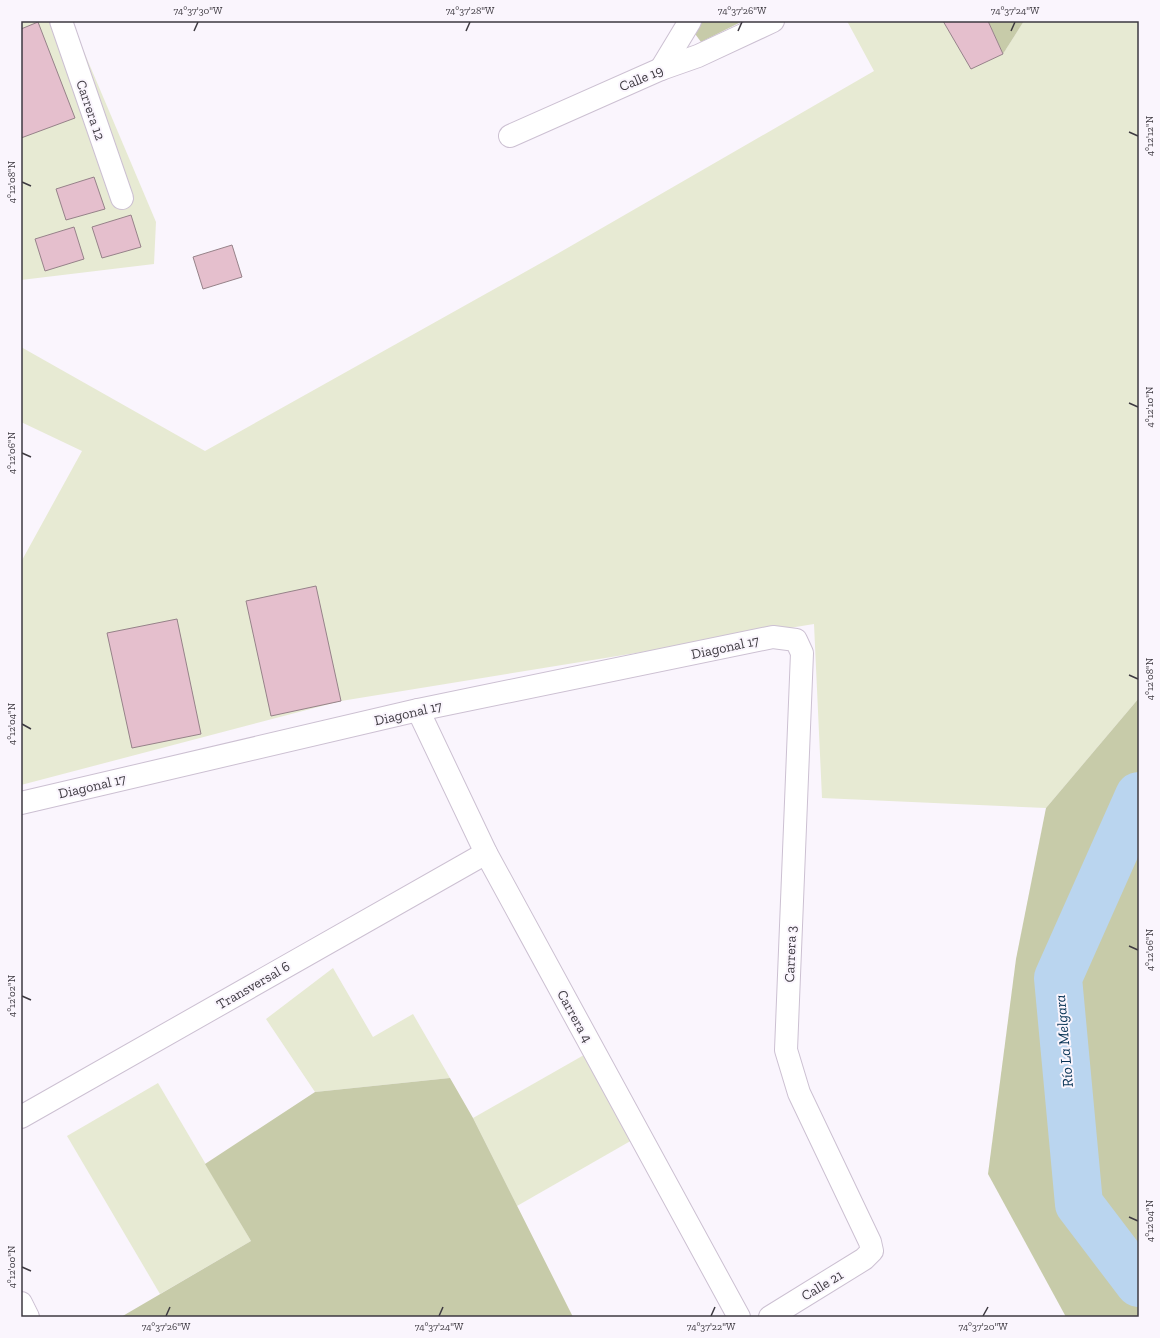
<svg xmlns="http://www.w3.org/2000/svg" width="1160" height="1338" viewBox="0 0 1160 1338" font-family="'Zilla Slab',serif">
<rect width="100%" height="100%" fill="#faf5fd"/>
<g fill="#e7ead3">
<path d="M 21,21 L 71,21 L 156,222 L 154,264 L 21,280 Z"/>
<path d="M 847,21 L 943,21 L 971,69 L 1003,54 L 1024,21 L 1139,21 L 1139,698 L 1046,808 L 822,798 L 814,624 L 341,701 L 21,785 L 21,562 L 82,451 L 21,422 L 21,347 L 205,451 L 557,254 L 874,71 Z"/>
<path d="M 333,968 L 373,1037 L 413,1014 L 450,1078 L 315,1092 L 266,1019 Z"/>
<path d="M 591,1051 L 634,1139 L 517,1206 L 473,1118 Z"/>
<path d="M 158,1083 L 251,1241 L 160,1294 L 67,1136 Z"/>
</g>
<g fill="#c7cba9">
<path d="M 700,21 L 743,21 L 701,42 L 693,31 Z"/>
<path d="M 988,21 L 1024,21 L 1003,54 Z"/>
<path d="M 1139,698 L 1139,1317 L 1066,1317 L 988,1174 L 1016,959 L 1046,808 Z"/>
<path d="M 450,1078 L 473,1118 L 573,1317 L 121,1317 L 251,1241 L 205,1164 L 315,1092 Z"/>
</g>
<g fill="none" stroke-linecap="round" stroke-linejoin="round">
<path stroke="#bad5ef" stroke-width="48" d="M 1139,796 L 1058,978 L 1079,1204 L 1139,1283"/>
</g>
<g fill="#e5bfcd" stroke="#968289">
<path d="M 943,21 L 988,21 L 1003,54 L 971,69 Z"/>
<path d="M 38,22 L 75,118 L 21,138 L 21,29 Z"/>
<path d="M 94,177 L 105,209 L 66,220 L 56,189 Z"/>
<path d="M 131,215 L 141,247 L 102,258 L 92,227 Z"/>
<path d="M 74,227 L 84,259 L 45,271 L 35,239 Z"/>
<path d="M 232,245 L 242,277 L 203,289 L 193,257 Z"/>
<path d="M 316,586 L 341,701 L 271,716 L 246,601 Z"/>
<path d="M 177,619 L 201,734 L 132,748 L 107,633 Z"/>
</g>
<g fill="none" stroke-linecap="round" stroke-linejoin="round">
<defs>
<g id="street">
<path d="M 61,21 L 122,198"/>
<path d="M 661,69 L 690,21"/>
<path d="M 510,136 L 661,69 L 698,56 L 773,21"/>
<path d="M 418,710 L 486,853 L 739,1317"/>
<path d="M 21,803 L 418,710 L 773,637 L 796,640 L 802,653 L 786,1050 L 799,1093 L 870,1242 L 872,1251 L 864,1259 L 770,1317"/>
<path d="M 21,1117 L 486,853"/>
<path d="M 21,1303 L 28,1317"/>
</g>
</defs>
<use href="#street" stroke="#ccc0d2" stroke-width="24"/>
<use href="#street" stroke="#fff" stroke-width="22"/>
</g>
<path fill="none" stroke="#3d3940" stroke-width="1.5" d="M 194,31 L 198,22M 466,31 L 470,22M 738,31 L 742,22M 1011,31 L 1015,22M 1129,132 L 1138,136M 22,182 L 31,186M 1129,403 L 1138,407M 22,453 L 31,457M 1129,675 L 1138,679M 22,724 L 31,729M 1129,946 L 1138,950M 22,996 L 31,1000M 1129,1217 L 1138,1221M 22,1267 L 31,1271M 166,1316 L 170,1307M 439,1316 L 443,1307M 711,1316 L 715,1307M 983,1316 L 988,1307"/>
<g text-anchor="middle" stroke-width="4" stroke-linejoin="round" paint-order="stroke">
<g font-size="14" fill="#3d3940" stroke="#faf5fd">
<text transform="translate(641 78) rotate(-23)" y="5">Calle 19</text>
<text transform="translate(91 110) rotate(71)" y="5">Carrera 12</text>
<text transform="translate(725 647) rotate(-12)" y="5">Diagonal 17</text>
<text transform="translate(408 713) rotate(-13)" y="5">Diagonal 17</text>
<text transform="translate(92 786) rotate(-13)" y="5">Diagonal 17</text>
<text transform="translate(790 954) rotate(-88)" y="5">Carrera 3</text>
<text transform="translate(253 985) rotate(-30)" y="5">Transversal 6</text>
<text transform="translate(575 1016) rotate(61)" y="5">Carrera 4</text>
<text transform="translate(822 1285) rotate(-31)" y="5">Calle 21</text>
</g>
<g font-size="15" font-style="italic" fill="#043153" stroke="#faf5fd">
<text transform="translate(1064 1041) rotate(-95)" y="5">Río La Melgara</text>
</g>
</g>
<rect width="1160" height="1338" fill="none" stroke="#faf5fd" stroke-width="44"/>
<rect x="22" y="22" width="1116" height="1294" fill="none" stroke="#3d3940" stroke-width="1.5"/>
<g font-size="10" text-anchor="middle" fill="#3d3940">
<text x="198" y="14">74°37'30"W</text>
<text x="470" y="14">74°37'28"W</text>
<text x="742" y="14">74°37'26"W</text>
<text x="1015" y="14">74°37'24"W</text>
<text transform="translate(1149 136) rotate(-90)" y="4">4°12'12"N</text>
<text transform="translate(11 182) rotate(-90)" y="4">4°12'08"N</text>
<text transform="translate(1149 407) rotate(-90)" y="4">4°12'10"N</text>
<text transform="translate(11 453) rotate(-90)" y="4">4°12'06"N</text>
<text transform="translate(1149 679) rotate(-90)" y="4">4°12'08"N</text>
<text transform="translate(11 724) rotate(-90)" y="4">4°12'04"N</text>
<text transform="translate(1149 950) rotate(-90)" y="4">4°12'06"N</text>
<text transform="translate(11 996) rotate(-90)" y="4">4°12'02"N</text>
<text transform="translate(1149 1221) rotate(-90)" y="4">4°12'04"N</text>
<text transform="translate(11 1267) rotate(-90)" y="4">4°12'00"N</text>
<text x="166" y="1330">74°37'26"W</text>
<text x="439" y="1330">74°37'24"W</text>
<text x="711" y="1330">74°37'22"W</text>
<text x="983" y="1330">74°37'20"W</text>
</g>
</svg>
